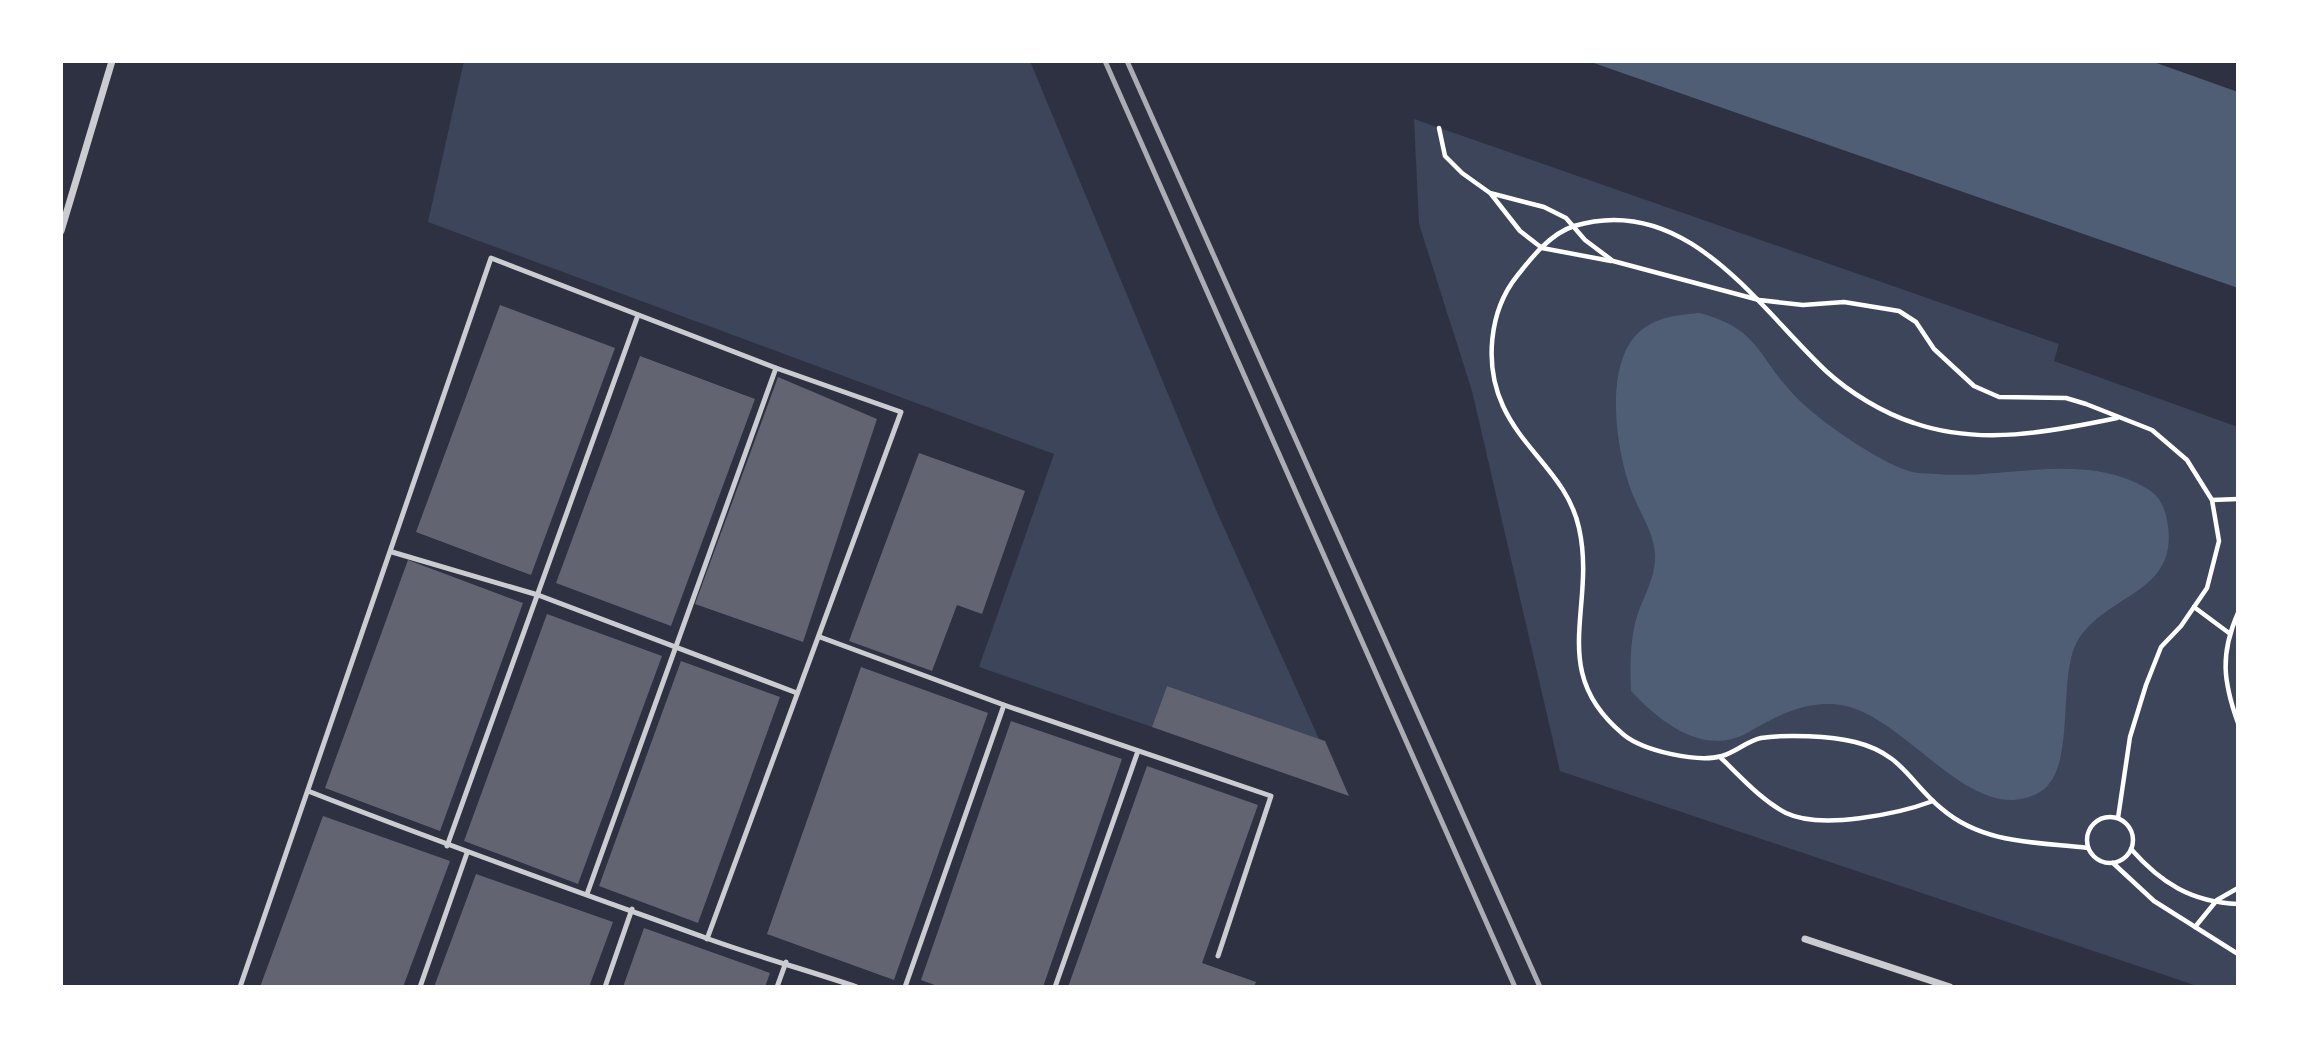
<svg xmlns="http://www.w3.org/2000/svg" width="2299" height="1048" viewBox="0 0 2299 1048" font-family="'Open Sans',sans-serif">
<rect width="100%" height="100%" fill="#2d3142"/>
<g fill="#3c4559">
<path d="M 464,61 L 1030,61 L 1217,512 L 1319,739 L 1167,686 L 1152,727 L 979,667 L 1054,454 L 428,222 Z"/>
<path d="M 1414,119 L 2059,344 L 2054,361 L 2238,427 L 2238,987 L 2200,987 L 1560,771 L 1472,391 L 1419,224 Z"/>
</g>
<g fill="#4f5d75">
<path d="M 1588,61 L 2151,61 L 2238,92 L 2238,288 Z"/>
<path d="M 1700,313 C 1762,330 1757,358 1797,398 C 1819,421 1879,462 1909,471 C 1917,474 1927,473 1936,474 C 2005,480 2082,451 2146,488 C 2160,496 2164,506 2167,520 C 2181,594 2108,592 2078,640 C 2056,676 2078,769 2040,792 C 1973,831 1908,716 1841,705 C 1805,700 1777,716 1747,733 C 1703,757 1659,721 1631,691 C 1630,667 1630,639 1637,616 C 1644,595 1656,577 1655,555 C 1654,533 1641,515 1633,495 C 1616,454 1601,358 1644,328 C 1661,316 1679,315 1700,313 Z"/>
</g>
<g fill="#626471">
<path d="M 500,305 L 615,348 L 531,575 L 416,532 Z"/>
<path d="M 640,356 L 755,399 L 671,626 L 556,583 Z"/>
<path d="M 778,377 L 877,419 L 803,642 L 695,604 Z"/>
<path d="M 919,453 L 1025,491 L 982,614 L 957,605 L 932,671 L 849,641 Z"/>
<path d="M 408,560 L 523,603 L 440,831 L 325,788 Z"/>
<path d="M 547,614 L 662,656 L 578,884 L 464,841 Z"/>
<path d="M 681,661 L 780,697 L 698,923 L 599,886 Z"/>
<path d="M 861,667 L 988,713 L 894,980 L 767,934 Z"/>
<path d="M 1167,686 L 1325,741 L 1349,796 L 1152,727 Z"/>
<path d="M 1011,721 L 1122,759 L 1043,987 L 940,987 L 921,980 Z"/>
<path d="M 1147,766 L 1258,805 L 1202,963 L 1256,982 L 1254,987 L 1068,987 Z"/>
<path d="M 323,816 L 450,861 L 403,987 L 260,987 Z"/>
<path d="M 476,874 L 613,922 L 589,987 L 434,987 Z"/>
<path d="M 644,928 L 770,973 L 765,987 L 623,987 Z"/>
</g>
<g fill="none" stroke-linecap="round" stroke-linejoin="round">
<g stroke="#fff" stroke-width="4.5">
<path d="M 1439,128 L 1445,156 L 1462,173 L 1490,193 L 1544,207 L 1566,218 L 1585,240 L 1613,261 L 1759,300 L 1803,305 L 1844,302 L 1899,311 L 1916,322 L 1934,349 L 1974,386 L 1999,397 L 2066,398 L 2086,404 L 2152,430 L 2187,460 L 2212,500 L 2219,541 L 2207,588 L 2181,626 L 2161,647 L 2146,685 L 2130,737 L 2118,818"/>
<path d="M 1491,194 L 1520,231 L 1542,248 L 1611,261"/>
<path d="M 2212,500 L 2238,499"/>
<path d="M 2194,607 L 2229,633"/>
<path d="M 2238,613 C 2220,654 2223,681 2238,723"/>
<path d="M 1720,757 C 1740,776 1761,800 1786,813 C 1821,830 1898,814 1933,801"/>
<circle cx="2110" cy="840" r="23"/>
<path d="M 2088,848 C 2036,842 1983,844 1942,809 C 1909,782 1903,754 1855,742 C 1831,736 1786,734 1761,738 C 1747,741 1736,752 1722,756 C 1698,763 1644,751 1624,735 C 1546,671 1597,608 1579,528 C 1568,477 1524,452 1503,406 C 1484,365 1489,311 1517,276 C 1532,257 1550,234 1574,226 C 1686,192 1756,305 1826,371 C 1850,393 1883,413 1914,423 C 1980,446 2050,432 2117,418"/>
<path d="M 2131,849 C 2161,883 2191,902 2238,904"/>
<path d="M 2113,863 L 2154,901 L 2238,954"/>
<path d="M 2195,927 L 2217,900 L 2238,888"/>
</g>
<g stroke="#caccd0" stroke-width="5">
<path d="M 392,552 L 538,595 L 797,693"/>
<path d="M 820,637 L 1004,705 L 1271,796 L 1218,956"/>
<path d="M 308,791 C 440,843 573,890 706,938 C 755,956 807,970 857,987"/>
<path d="M 447,846 L 638,315"/>
<path d="M 587,894 L 776,368"/>
<path d="M 240,987 L 491,258 L 776,368 L 901,412 L 707,939"/>
<path d="M 420,987 L 467,853"/>
<path d="M 605,987 L 632,909"/>
<path d="M 777,987 L 786,962"/>
<path d="M 905,987 L 1004,705"/>
<path d="M 1055,987 L 1138,751"/>
</g>
<g stroke="#caccd0" stroke-width="7">
<path d="M 61,231 L 112,61"/>
<path d="M 1805,939 L 1950,987"/>
</g>
<g stroke="#abadb3" stroke-width="5">
<path d="M 1105,61 L 1515,987"/>
<path d="M 1127,61 L 1540,987"/>
</g>
</g>
<rect width="2299" height="1048" fill="none" stroke="#ffffff" stroke-width="126"/>
</svg>
